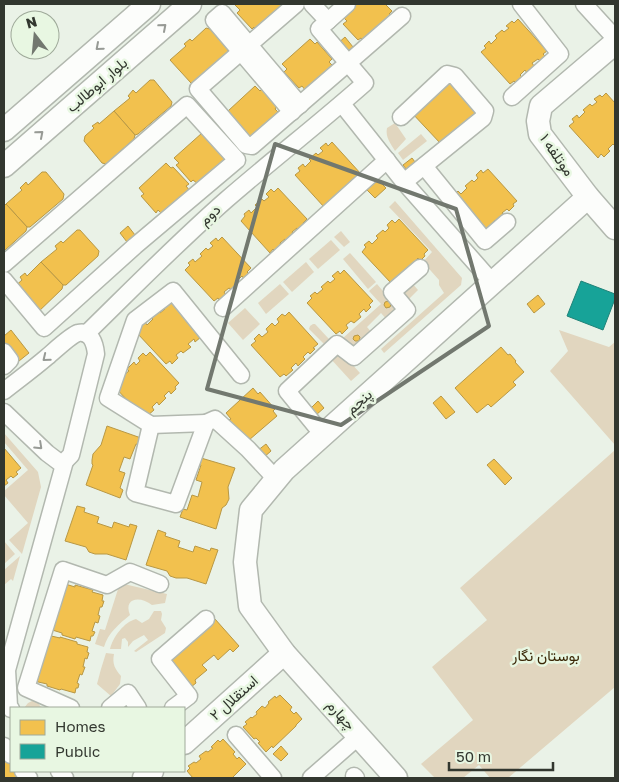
<svg xmlns="http://www.w3.org/2000/svg" width="619" height="782" viewBox="0 0 619 782" font-family="'Golos Text',Vazirmatn,sans-serif">
<rect width="100%" height="100%" fill="#eaf2e7"/>
<g fill="#e1d6bf">
<path d="M 395,123 L 406,139 L 395,151 C 391,144 385,137 387,128 Z"/>
<path d="M 421,134 L 427,141 L 403,160 L 398,153 Z"/>
<path d="M 395,201 L 462,278 L 461,285 L 384,353 L 381,349 L 444,293 L 439,285 L 439,280 L 423,262 L 432,252 L 389,207 Z"/>
<path d="M 341,231 L 350,242 L 344,247 L 334,237 Z"/>
<path d="M 331,240 L 340,250 L 318,269 L 309,259 Z"/>
<path d="M 350,253 L 376,282 L 368,289 L 343,259 Z"/>
<path d="M 306,262 L 314,272 L 292,292 L 283,282 Z"/>
<path d="M 411,282 L 418,290 L 408,300 L 400,292 Z"/>
<path d="M 280,284 L 289,294 L 266,314 L 258,303 Z"/>
<path d="M 377,284 L 398,309 L 388,321 L 381,313 L 367,327 L 372,333 L 355,352 L 343,338 L 381,304 L 369,291 Z"/>
<path d="M 245,308 L 260,324 L 243,340 L 228,323 Z"/>
<path d="M 313,324 L 315,324 L 329,339 L 328,341 L 324,344 L 309,329 L 310,326 Z"/>
<path d="M 559,330 L 609,347 L 615,342 L 615,445 L 550,371 L 568,351 Z"/>
<path d="M 340,351 L 360,373 L 351,381 L 330,358 Z"/>
<path d="M 4,433 L 38,472 L 41,487 L 22,554 L 9,540 L 28,523 L 4,495 L 4,491 L 28,470 L 4,442 Z"/>
<path d="M 615,450 L 615,687 L 508,778 L 490,778 L 479,765 L 463,778 L 435,778 L 421,764 L 473,720 L 432,667 L 487,620 L 460,588 Z"/>
<path d="M 4,541 L 15,554 L 4,564 Z"/>
<path d="M 20,556 L 13,581 L 11,579 L 4,585 L 4,570 Z"/>
<path d="M 124,584 L 167,594 L 165,603 L 152,605 C 141,596 123,597 130,615 C 119,624 108,633 104,647 L 95,644 L 100,629 L 105,630 L 119,586 Z"/>
<path d="M 154,611 L 161,611 L 162,614 L 161,620 L 166,628 L 165,633 L 136,652 L 134,651 L 148,640 L 144,635 L 133,641 L 128,647 L 128,642 L 125,638 L 122,639 L 121,649 L 110,649 C 113,637 124,622 136,619 L 142,623 L 149,619 Z"/>
<path d="M 106,653 L 114,654 C 112,664 115,669 121,676 L 120,684 L 111,696 L 97,684 L 101,669 Z"/>
<path d="M 34,700 L 37,700 L 40,706 L 44,708 L 24,708 L 28,703 Z"/>
</g>
<g fill="#f2c14e" stroke="#b89845">
<path d="M 237,4 L 283,4 L 286,7 L 259,32 L 254,27 L 252,29 L 237,13 L 240,10 L 235,5 Z"/>
<path d="M 355,4 L 385,4 L 392,11 L 389,14 L 393,18 L 365,43 L 361,38 L 358,40 L 343,24 L 347,21 L 342,16 Z"/>
<path d="M 518,19 L 547,51 L 543,54 L 545,56 L 540,61 L 538,59 L 532,63 L 534,66 L 527,73 L 525,70 L 520,75 L 522,77 L 516,83 L 514,81 L 510,84 L 481,52 L 486,48 L 484,46 L 489,41 L 491,44 L 497,38 L 495,36 L 502,30 L 504,32 L 509,28 L 506,26 L 512,21 L 514,23 Z"/>
<path d="M 206,28 L 210,29 L 228,50 L 227,55 L 195,83 L 191,83 L 170,60 L 186,46 L 184,44 L 190,39 L 192,41 Z"/>
<path d="M 345,37 L 353,47 L 344,55 L 336,45 Z"/>
<path d="M 310,39 L 315,44 L 317,42 L 332,59 L 329,62 L 333,66 L 306,91 L 302,86 L 299,88 L 284,72 L 287,69 L 282,64 Z"/>
<path d="M 150,80 L 154,80 L 172,102 L 171,106 L 138,134 L 135,135 L 114,111 L 130,98 L 128,96 L 133,90 L 136,93 Z"/>
<path d="M 449,80 L 478,111 L 474,115 L 475,117 L 470,122 L 468,119 L 441,144 L 411,112 Z"/>
<path d="M 255,86 L 260,91 L 262,89 L 277,106 L 275,109 L 279,113 L 251,138 L 247,133 L 244,135 L 229,119 L 232,116 L 228,111 Z"/>
<path d="M 606,93 L 615,103 L 615,146 L 613,144 L 608,149 L 610,151 L 604,157 L 601,154 L 598,158 L 569,126 L 574,122 L 572,119 L 577,115 L 579,118 L 585,112 L 583,110 L 590,104 L 592,106 L 597,102 L 594,99 L 600,95 L 602,97 Z"/>
<path d="M 114,111 L 135,135 L 134,139 L 106,164 L 102,163 L 84,141 L 85,136 L 94,128 L 92,126 L 98,122 L 99,124 Z"/>
<path d="M 202,133 L 224,153 L 221,155 L 225,160 L 198,184 L 193,180 L 191,182 L 176,165 L 179,163 L 174,158 Z"/>
<path d="M 332,142 L 361,174 L 324,207 L 295,175 L 300,171 L 298,168 L 303,164 L 305,167 L 311,161 L 309,159 L 316,153 L 318,155 L 323,151 L 320,148 L 326,143 L 328,146 Z"/>
<path d="M 412,158 L 421,170 L 412,177 L 403,165 Z"/>
<path d="M 166,163 L 171,168 L 173,167 L 189,184 L 186,186 L 190,191 L 163,215 L 158,210 L 156,213 L 141,196 L 144,194 L 139,188 Z"/>
<path d="M 488,169 L 517,201 L 513,204 L 514,206 L 509,211 L 507,209 L 502,213 L 504,216 L 497,222 L 495,220 L 490,225 L 492,227 L 485,233 L 453,196 L 458,191 L 461,194 L 467,188 L 465,186 L 472,180 L 474,182 L 478,178 L 476,175 L 481,170 L 483,173 Z"/>
<path d="M 42,172 L 46,172 L 64,194 L 63,199 L 30,227 L 27,227 L 6,204 L 22,190 L 20,188 L 26,182 L 28,185 Z"/>
<path d="M 376,178 L 386,188 L 375,198 L 365,188 Z"/>
<path d="M 278,188 L 307,219 L 303,223 L 304,225 L 299,230 L 297,228 L 292,232 L 294,235 L 287,241 L 285,239 L 280,243 L 282,246 L 276,252 L 273,249 L 270,253 L 241,221 L 245,216 L 244,214 L 249,210 L 251,213 L 257,207 L 255,205 L 262,199 L 264,201 L 269,197 L 266,194 L 271,189 L 274,192 Z"/>
<path d="M 6,204 L 27,227 L 26,231 L 4,251 L 4,206 Z"/>
<path d="M 399,219 L 428,250 L 424,254 L 425,256 L 420,261 L 418,258 L 413,263 L 415,266 L 391,283 L 362,252 L 366,247 L 364,245 L 369,241 L 372,244 L 378,238 L 376,236 L 383,230 L 385,232 L 389,228 L 387,225 L 392,220 L 395,223 Z"/>
<path d="M 128,226 L 135,235 L 127,242 L 120,233 Z"/>
<path d="M 77,230 L 80,230 L 99,251 L 98,256 L 66,285 L 63,285 L 41,262 L 57,249 L 55,246 L 61,241 L 63,243 Z"/>
<path d="M 222,237 L 251,268 L 247,272 L 249,274 L 244,279 L 242,276 L 237,281 L 239,284 L 232,290 L 229,288 L 224,292 L 226,295 L 220,301 L 218,298 L 214,301 L 185,270 L 190,265 L 188,263 L 193,259 L 195,262 L 202,256 L 200,254 L 206,248 L 208,250 L 213,246 L 210,243 L 216,238 L 218,241 Z"/>
<path d="M 41,262 L 63,285 L 62,289 L 35,315 L 13,288 L 22,280 L 20,277 L 25,273 L 27,276 Z"/>
<path d="M 344,270 L 373,301 L 369,305 L 371,307 L 366,312 L 364,309 L 359,314 L 361,317 L 354,323 L 351,321 L 346,325 L 348,328 L 342,334 L 340,331 L 336,334 L 307,303 L 312,298 L 310,296 L 315,292 L 317,294 L 323,289 L 321,287 L 328,281 L 330,283 L 335,279 L 332,276 L 338,271 L 340,274 Z"/>
<path d="M 538,295 L 545,304 L 534,313 L 527,304 Z"/>
<path d="M 174,300 L 201,337 L 195,342 L 194,339 L 188,344 L 191,347 L 183,353 L 181,351 L 176,355 L 178,358 L 172,364 L 170,361 L 166,364 L 137,333 L 142,328 L 140,326 L 145,322 L 147,325 L 153,319 L 151,317 L 158,311 L 160,313 L 165,309 L 162,306 Z"/>
<path d="M 389,301 L 391,304 L 390,307 L 386,308 L 384,305 L 385,302 Z"/>
<path d="M 289,312 L 318,344 L 313,348 L 315,349 L 310,354 L 308,352 L 303,357 L 305,359 L 298,366 L 296,363 L 291,368 L 293,370 L 286,376 L 284,374 L 280,377 L 251,345 L 256,341 L 254,339 L 259,334 L 262,337 L 268,332 L 266,329 L 272,323 L 275,326 L 279,322 L 277,319 L 282,314 L 285,316 Z"/>
<path d="M 11,330 L 29,353 L 19,361 L 4,343 L 4,336 Z"/>
<path d="M 358,335 L 360,337 L 359,341 L 355,341 L 353,339 L 354,336 Z"/>
<path d="M 501,347 L 508,355 L 510,354 L 516,361 L 515,362 L 524,372 L 513,382 L 516,385 L 491,407 L 488,404 L 477,413 L 455,388 Z"/>
<path d="M 150,352 L 179,383 L 175,387 L 176,389 L 171,394 L 169,391 L 164,396 L 166,398 L 159,405 L 157,402 L 152,407 L 154,410 L 147,416 L 142,416 L 112,384 L 129,371 L 127,369 L 134,362 L 136,365 L 140,361 L 138,358 L 143,353 L 146,356 Z"/>
<path d="M 253,388 L 258,394 L 260,392 L 275,409 L 273,411 L 277,416 L 249,440 L 227,421 L 231,419 L 226,413 Z"/>
<path d="M 441,396 L 455,412 L 446,419 L 433,403 Z"/>
<path d="M 318,401 L 324,408 L 316,415 L 310,409 Z"/>
<path d="M 107,426 L 141,438 L 139,445 L 136,444 L 130,459 L 124,457 L 119,471 L 125,473 L 120,488 L 123,490 L 120,498 L 86,485 L 93,465 L 92,464 L 92,460 L 93,454 L 101,445 Z"/>
<path d="M 266,444 L 271,451 L 263,458 L 257,451 Z"/>
<path d="M 4,448 L 21,468 L 16,472 L 18,474 L 13,478 L 11,476 L 6,480 L 8,483 L 4,486 Z"/>
<path d="M 201,458 L 235,468 L 228,487 L 229,499 L 226,505 L 222,508 L 216,529 L 180,517 L 183,509 L 187,510 L 192,495 L 198,497 L 202,482 L 196,480 L 201,465 L 198,464 Z"/>
<path d="M 494,459 L 512,478 L 505,485 L 487,465 Z"/>
<path d="M 77,506 L 85,508 L 84,512 L 99,517 L 97,523 L 112,528 L 114,522 L 129,527 L 130,524 L 137,526 L 126,560 L 107,554 L 95,554 L 89,552 L 86,547 L 65,541 Z"/>
<path d="M 158,530 L 166,533 L 165,536 L 180,541 L 178,547 L 193,552 L 195,546 L 210,551 L 211,548 L 218,550 L 206,584 L 187,578 L 176,578 L 170,576 L 167,571 L 146,565 Z"/>
<path d="M 62,583 L 75,587 L 75,585 L 93,590 L 92,592 L 103,595 L 102,601 L 104,601 L 102,607 L 100,607 L 98,615 L 100,616 L 98,623 L 95,622 L 92,631 L 95,632 L 93,636 L 91,636 L 90,641 L 76,637 L 75,639 L 62,635 L 62,633 L 49,629 Z"/>
<path d="M 215,619 L 239,646 L 233,652 L 230,649 L 218,660 L 214,655 L 202,665 L 207,670 L 195,680 L 196,683 L 191,687 L 168,661 Z"/>
<path d="M 47,635 L 60,638 L 60,637 L 77,642 L 77,644 L 88,647 L 87,652 L 89,653 L 87,659 L 85,658 L 83,667 L 85,667 L 82,675 L 80,674 L 77,683 L 79,684 L 78,688 L 76,688 L 75,693 L 61,689 L 60,690 L 47,686 L 47,684 L 34,681 Z"/>
<path d="M 280,695 L 292,707 L 290,710 L 294,714 L 296,712 L 302,719 L 296,725 L 296,726 L 273,748 L 272,746 L 266,752 L 258,743 L 260,742 L 256,738 L 254,739 L 243,727 L 247,724 L 245,722 L 251,717 L 252,718 L 257,714 L 256,712 L 262,706 L 265,708 L 269,703 L 268,702 L 275,696 L 276,698 Z"/>
<path d="M 223,739 L 235,752 L 233,754 L 237,759 L 239,757 L 246,764 L 232,778 L 193,778 L 187,771 L 190,768 L 188,766 L 194,762 L 196,763 L 201,759 L 199,756 L 206,751 L 208,752 L 213,748 L 211,747 L 218,740 L 220,742 Z"/>
<path d="M 281,746 L 288,754 L 281,761 L 273,754 Z"/>
<path d="M 4,755 L 11,759 L 11,771 L 21,771 L 24,778 L 4,778 Z"/>
</g>
<path fill="#17a398" stroke="#1f8378" d="M 581,281 L 615,294 L 615,299 L 603,330 L 567,316 Z"/>
<g fill="none" stroke-linecap="round" stroke-linejoin="round">
<defs>
<g id="street">
<path d="M 296,4 L 198,89 L 246,145 L 252,146 L 348,63 L 402,16"/>
<path d="M 584,4 L 615,38"/>
<path d="M 328,21 L 347,4"/>
<path d="M 512,97 L 560,54 L 521,4"/>
<path d="M 342,104 L 404,182 L 492,282"/>
<path d="M 292,112 L 214,20 L 222,13 L 300,105"/>
<path d="M 401,117 L 447,74 L 455,76 L 485,111 L 483,118 L 404,182"/>
<path d="M 424,166 L 485,241 L 507,222"/>
<path d="M 4,264 L 187,105 L 237,160 L 135,246 L 44,328 L 4,280"/>
<path d="M 223,308 L 387,160"/>
<path d="M 86,334 C 132,289 177,243 226,200 C 272,160 320,123 365,83 L 319,29 L 328,21 L 312,4"/>
<path d="M 4,352 L 10,360 L 4,366"/>
<path d="M 4,391 C 18,380 33,369 47,357 C 53,352 71,335 78,333 C 91,330 95,344 96,354 L 71,455 L 65,461 L 59,462 L 47,453 L 4,412"/>
<path d="M 206,423 L 151,425 L 108,398 L 135,320 L 173,291 L 241,375"/>
<path d="M 151,425 L 135,493 L 176,504 L 206,423 L 215,419 L 248,449 L 276,479"/>
<path d="M 323,435 L 287,391 L 337,344 L 354,357 L 407,310 L 392,292 L 420,268"/>
<path d="M 71,708 L 26,688 L 63,570 L 107,585 L 130,572 L 160,584"/>
<path d="M 110,708 L 128,693 L 138,708"/>
<path d="M 173,708 L 189,696 L 160,659 L 206,619"/>
<path d="M 11,709 L 9,706 L 7,670 L 65,461"/>
<path d="M 236,735 L 273,778"/>
<path d="M 4,746 L 11,755"/>
<path d="M 23,771 L 29,778"/>
<path d="M 59,771 L 65,778"/>
<path d="M 354,776 L 356,778"/>
<path d="M 311,778 L 359,736"/>
</g>
<g id="secondary">
<path d="M 615,43 L 541,106 L 538,121 L 540,134 L 588,197 L 615,228"/>
<path d="M 4,130 L 149,4"/>
<path d="M 4,166 L 190,4"/>
<path d="M 184,743 L 284,653"/>
<path d="M 144,778 L 152,771"/>
<path d="M 396,778 L 284,653 L 250,606 L 245,562 L 251,510 L 284,470 L 588,197"/>
</g>
</defs>
<use href="#street" stroke="#b2b8af" stroke-width="19"/>
<use href="#secondary" stroke="#b2b8af" stroke-width="25"/>
<use href="#street" stroke="#fcfdfb" stroke-width="16"/>
<use href="#secondary" stroke="#fcfdfb" stroke-width="22"/>
</g>
<defs><path id="oneway-chevron" d="M-2-3.5L2.5 0L-2 3.5" fill="none" stroke-width="1.6" stroke-linecap="round" stroke-linejoin="round" transform="scale(1.25)"/></defs>
<g stroke="#979a95">
<use href="#oneway-chevron" transform="translate(163 27) rotate(-41)"/>
<use href="#oneway-chevron" transform="translate(99 47) rotate(139)"/>
<use href="#oneway-chevron" transform="translate(40 134) rotate(-41)"/>
<use href="#oneway-chevron" transform="translate(46 358) rotate(141)"/>
<use href="#oneway-chevron" transform="translate(39 446) rotate(43)"/>
</g>
<path fill="none" stroke="#72786f" stroke-width="4" stroke-linejoin="round" d="M 275,144 L 456,209 L 489,326 L 341,425 L 207,389 Z"/>
<g text-anchor="middle" stroke-width="5" stroke-linejoin="round" paint-order="stroke">
<g font-size="15" fill="#32372f" stroke="#e8f7e2">
<text transform="translate(97 85) rotate(-41)" y="5">بلوار ابوطالب</text>
<text transform="translate(557 155) rotate(55)" y="5">موتلفه ۱</text>
<text transform="translate(210 215) rotate(-43)" y="5">دوم</text>
<text transform="translate(359 402) rotate(-42)" y="5">پنجم</text>
<text transform="translate(234 698) rotate(-42)" y="5">استقلال ۲</text>
<text transform="translate(341 715) rotate(48)" y="5">چهارم</text>
</g>
<g font-size="15" fill="#3a2706" stroke="#e8f7e2">
<text x="546" y="661">بوستان نگار</text>
</g>
</g>
<rect width="619" height="782" fill="none" stroke="#32372f" stroke-width="10"/>
<rect x="10" y="707" width="175" height="65" fill="#e8f7e2" stroke="#9faa9a"/>
<rect x="20" y="720" width="25" height="15" fill="#f2c14e" stroke="#9faa9a"/>
<text x="55" y="732" font-size="15" fill="#32372f">Homes</text>
<rect x="20" y="744" width="25" height="15" fill="#17a398" stroke="#9faa9a"/>
<text x="55" y="757" font-size="15" fill="#32372f">Public</text>
<g transform="translate(35 35) rotate(344)"><circle r="24" fill="#e8f7e2" stroke="#9faa9a"/>
<path d="M0-4L9 19L0 12L-9 19Z" fill="#72786f"/>
<text y="-8" font-size="14" font-weight="bold" text-anchor="middle" fill="#32372f">N</text>
</g>
<path d="M449 762v8h104v-8" fill="none" stroke="#32372f" stroke-width="2.5"/>
<text x="456" y="762" font-size="15" fill="#32372f" stroke="#e8f7e2" stroke-width="4" paint-order="stroke">50 m</text>
</svg>
